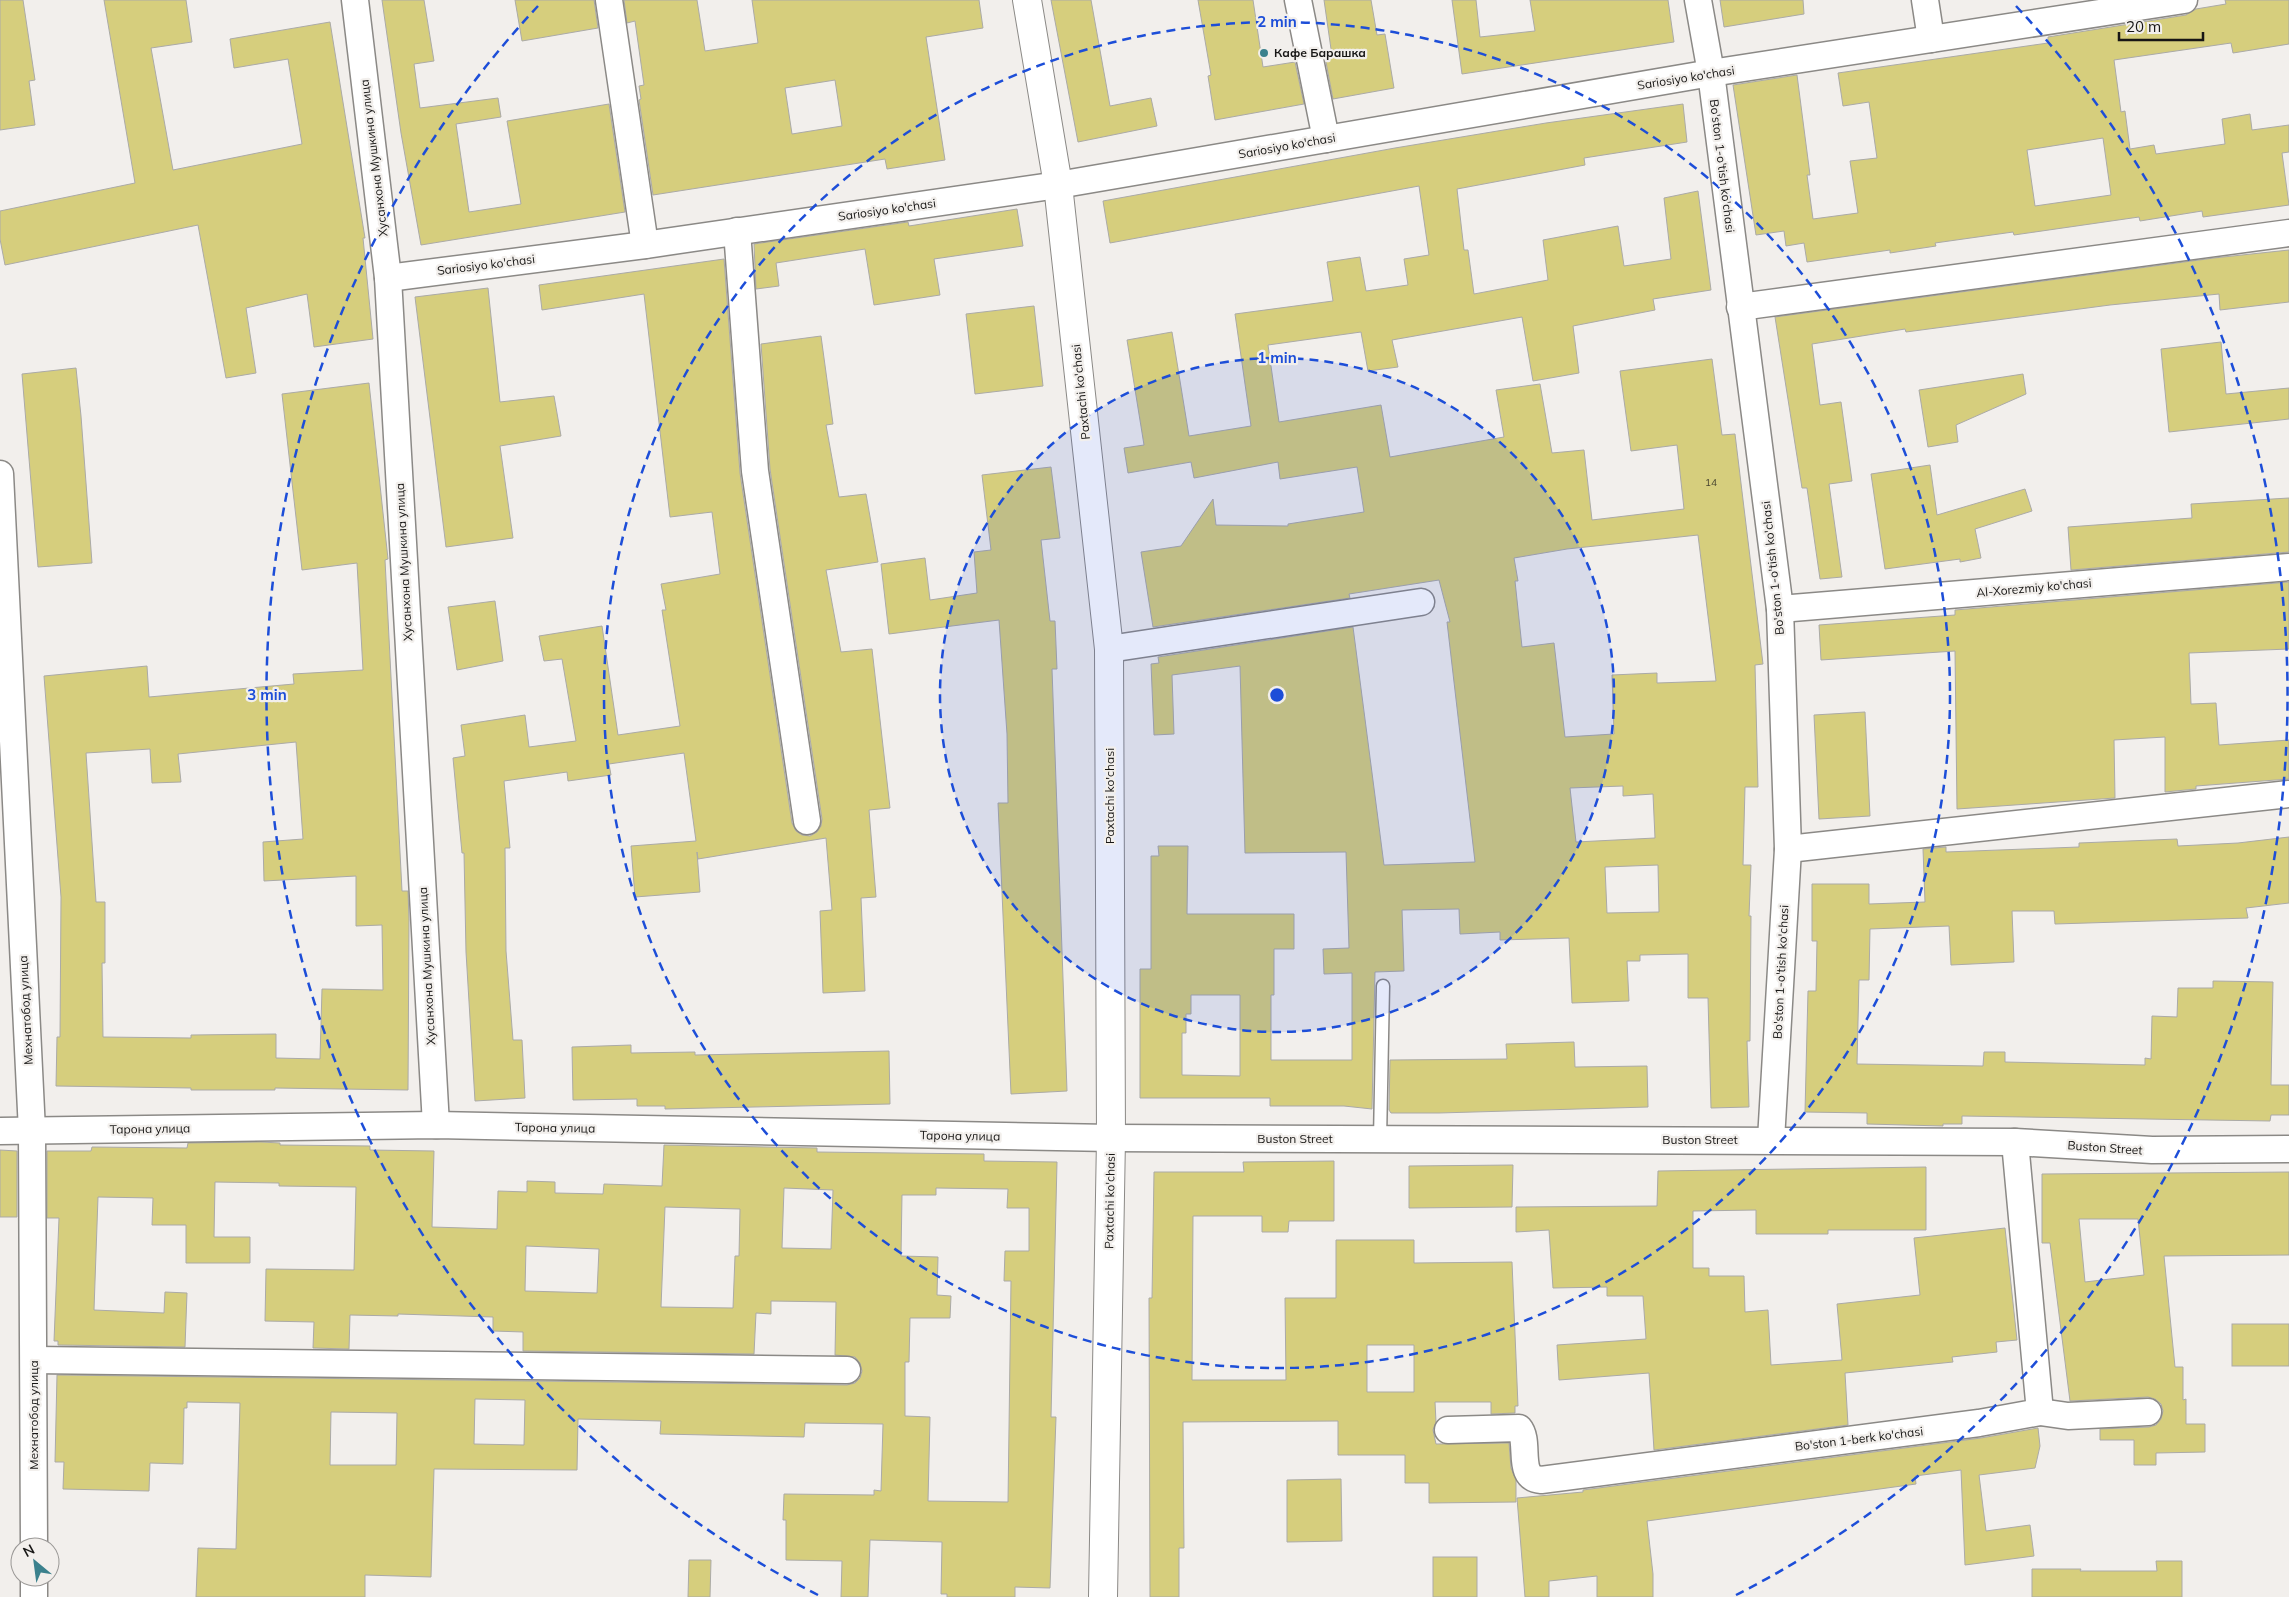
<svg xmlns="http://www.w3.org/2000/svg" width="2289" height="1597" viewBox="0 0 2289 1597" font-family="Mulish,sans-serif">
<rect width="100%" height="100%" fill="#f2efec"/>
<g fill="#d6ce7d" stroke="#abaaa7" fill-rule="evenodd">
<path d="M 0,0 L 23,0 L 35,80 L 29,81 L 35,125 L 0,130 Z"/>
<path d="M 104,0 L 186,0 L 192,42 L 151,48 L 173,170 L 302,144 L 288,59 L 234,68 L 230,39 L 330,22 L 365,238 L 363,238 L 373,339 L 314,347 L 307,294 L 246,308 L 256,373 L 226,378 L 198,225 L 5,265 L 0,239 L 0,211 L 135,183 Z"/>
<path d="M 382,0 L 424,0 L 434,61 L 414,64 L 420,108 L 498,98 L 501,117 L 456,124 L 469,212 L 521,204 L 507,121 L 609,104 L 625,212 L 421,245 L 401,133 Z"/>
<path d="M 515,0 L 594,0 L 598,28 L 522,41 Z"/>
<path d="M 624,0 L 697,0 L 705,51 L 758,43 L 752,0 L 979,0 L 983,28 L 926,37 L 945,160 L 887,169 L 885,159 L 653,195 L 639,100 L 641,99 L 639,86 L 644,85 L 635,21 L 627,23 ZM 835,80 L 842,126 L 792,134 L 785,88 Z"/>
<path d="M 1051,0 L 1091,0 L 1110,106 L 1151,98 L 1157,126 L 1078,142 Z"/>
<path d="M 1198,0 L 1253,0 L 1263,67 L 1295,62 L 1304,104 L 1215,120 L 1208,76 L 1211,75 Z"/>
<path d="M 1324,0 L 1371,0 L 1377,35 L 1385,34 L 1394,88 L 1333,99 L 1325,57 L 1332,56 Z"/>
<path d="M 1452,0 L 1476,0 L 1480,37 L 1535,31 L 1530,0 L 1668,0 L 1674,42 L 1462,74 Z"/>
<path d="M 1720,0 L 1803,0 L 1804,14 L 1724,27 Z"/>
<path d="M 2225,0 L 2289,0 L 2289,44 L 2233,53 L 2231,43 L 2114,60 L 2121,112 L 2125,111 L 2130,149 L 2154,145 L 2156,154 L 2225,144 L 2222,119 L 2250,114 L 2252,130 L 2289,125 L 2289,152 L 2282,153 L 2289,205 L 2203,217 L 2202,211 L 2140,221 L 2139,217 L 2014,235 L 2013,232 L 1935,243 L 1936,246 L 1890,253 L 1890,250 L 1807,262 L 1804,243 L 1786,246 L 1784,231 L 1756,235 L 1733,85 L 1797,75 L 1810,175 L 1807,175 L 1813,219 L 1858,213 L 1850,161 L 1877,158 L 1869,102 L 1843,106 L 1838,73 L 2048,43 L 2048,37 L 2186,15 L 2196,9 L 2226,4 ZM 2103,138 L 2111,195 L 2035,206 L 2027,150 Z"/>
<path d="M 1683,104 L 1687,142 L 1584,158 L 1585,165 L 1457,189 L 1464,250 L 1468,250 L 1474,294 L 1548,280 L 1543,240 L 1618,226 L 1624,266 L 1671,259 L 1664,198 L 1698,191 L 1711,290 L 1653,299 L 1655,310 L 1573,326 L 1579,373 L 1533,381 L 1522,317 L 1392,340 L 1398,367 L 1368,371 L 1361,332 L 1268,345 L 1279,422 L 1381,405 L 1390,457 L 1504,437 L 1496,390 L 1540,384 L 1552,453 L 1584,450 L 1592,520 L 1684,509 L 1677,445 L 1631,451 L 1620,371 L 1712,359 L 1722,435 L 1735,434 L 1763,664 L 1755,665 L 1758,787 L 1745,787 L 1743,865 L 1751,865 L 1749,916 L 1751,916 L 1750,1041 L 1747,1041 L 1749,1107 L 1711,1108 L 1708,998 L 1688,998 L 1688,954 L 1640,955 L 1640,961 L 1627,961 L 1629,1001 L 1572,1003 L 1569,938 L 1500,940 L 1500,932 L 1460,934 L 1459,909 L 1402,910 L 1404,971 L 1375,972 L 1372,1109 L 1344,1106 L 1270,1106 L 1270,1098 L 1140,1098 L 1140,969 L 1151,969 L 1151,856 L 1159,856 L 1158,846 L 1188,846 L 1187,914 L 1294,914 L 1294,949 L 1274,949 L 1274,995 L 1271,995 L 1271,1060 L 1352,1060 L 1352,973 L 1324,974 L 1323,949 L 1349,948 L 1346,852 L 1245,853 L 1240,666 L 1172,675 L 1174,734 L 1154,735 L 1151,664 L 1159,663 L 1158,657 L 1353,627 L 1384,865 L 1475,862 L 1447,622 L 1450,622 L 1439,580 L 1349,594 L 1350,598 L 1153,627 L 1141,552 L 1181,546 L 1213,499 L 1216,525 L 1288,526 L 1288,524 L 1364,512 L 1357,467 L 1280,479 L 1278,462 L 1194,478 L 1191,462 L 1128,473 L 1124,448 L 1144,445 L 1127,340 L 1172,332 L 1189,436 L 1251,426 L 1235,314 L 1333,301 L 1327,262 L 1360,257 L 1366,291 L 1408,285 L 1404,259 L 1429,255 L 1419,186 L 1110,243 L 1103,201 L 1395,148 L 1546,123 ZM 1698,535 L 1716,681 L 1657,683 L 1657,673 L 1612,675 L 1614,734 L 1565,737 L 1554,643 L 1522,647 L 1515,581 L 1518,581 L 1514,558 L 1567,549 ZM 1623,786 L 1623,796 L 1653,794 L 1655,838 L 1576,842 L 1570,788 ZM 1658,865 L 1659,912 L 1607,913 L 1605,867 ZM 1191,995 L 1240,995 L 1240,1076 L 1182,1075 L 1182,1033 L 1186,1033 L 1186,1014 L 1191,1014 Z"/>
<path d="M 1017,209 L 1023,246 L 934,259 L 940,295 L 874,305 L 865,249 L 776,263 L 779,286 L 756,289 L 754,244 L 908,222 L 909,226 Z"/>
<path d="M 2289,250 L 2289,302 L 2220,310 L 2219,294 L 2110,305 L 1906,332 L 1905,329 L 1812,344 L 1820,405 L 1841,402 L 1852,481 L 1829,484 L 1842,577 L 1820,579 L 1807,488 L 1802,488 L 1775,317 L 2214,258 Z"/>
<path d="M 724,259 L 740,473 L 792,823 L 796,831 L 802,835 L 810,836 L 817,832 L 821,826 L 822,819 L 770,469 L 761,344 L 821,336 L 833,424 L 826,425 L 839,497 L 866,494 L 878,562 L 826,570 L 841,652 L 872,649 L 890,808 L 869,810 L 876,897 L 861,898 L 865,991 L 823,993 L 820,911 L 832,910 L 826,838 L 698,859 L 697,852 L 700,892 L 635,897 L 631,846 L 696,841 L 684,753 L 609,764 L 611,775 L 568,781 L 567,772 L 504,781 L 510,848 L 505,848 L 506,951 L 513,1040 L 522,1040 L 525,1098 L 475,1101 L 466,952 L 464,853 L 462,853 L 453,758 L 465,756 L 461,725 L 525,715 L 529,747 L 576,741 L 562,659 L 544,661 L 539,636 L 602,626 L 618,735 L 680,726 L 662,610 L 666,610 L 661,584 L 720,574 L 712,512 L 670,517 L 644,294 L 542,310 L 539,285 Z"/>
<path d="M 488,288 L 500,402 L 554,396 L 561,436 L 500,446 L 513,538 L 446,547 L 415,297 Z"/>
<path d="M 1034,306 L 1043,386 L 975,394 L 966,314 Z"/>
<path d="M 2221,342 L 2226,394 L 2289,388 L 2289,419 L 2169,432 L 2161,349 Z"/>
<path d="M 76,368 L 81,416 L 92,563 L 38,567 L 22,374 Z"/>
<path d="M 2023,374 L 2026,394 L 1956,425 L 1958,442 L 1928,447 L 1919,390 Z"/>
<path d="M 369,383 L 388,559 L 385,560 L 402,891 L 408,891 L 409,920 L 408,1090 L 275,1088 L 275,1090 L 191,1090 L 191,1088 L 56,1086 L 57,1037 L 60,1037 L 61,897 L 44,676 L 147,666 L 149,697 L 294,684 L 293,674 L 363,670 L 357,563 L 302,570 L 282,394 ZM 296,742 L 303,839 L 263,842 L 264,881 L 356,876 L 356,926 L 382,925 L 383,990 L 322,989 L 320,1059 L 276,1058 L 276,1034 L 191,1035 L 191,1038 L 103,1037 L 102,963 L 105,963 L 105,902 L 96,902 L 86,753 L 150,749 L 152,783 L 181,782 L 178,754 Z"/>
<path d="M 1930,465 L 1937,515 L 2025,489 L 2032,511 L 1975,529 L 1981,558 L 1960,562 L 1960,559 L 1885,569 L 1871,474 Z"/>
<path d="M 1051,467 L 1060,538 L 1041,540 L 1050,621 L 1055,621 L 1057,669 L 1052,669 L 1067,1091 L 1011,1094 L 998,803 L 1008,803 L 1007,734 L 999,620 L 889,634 L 881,564 L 925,558 L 930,600 L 977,593 L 974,552 L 991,550 L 982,475 Z"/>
<path d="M 2289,498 L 2289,552 L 2071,570 L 2068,527 L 2192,518 L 2191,504 Z"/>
<path d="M 2289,582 L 2289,649 L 2189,653 L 2191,704 L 2216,703 L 2219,745 L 2289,740 L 2289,779 L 2196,786 L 2196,789 L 2165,792 L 2165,737 L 2114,740 L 2115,798 L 1957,809 L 1955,651 L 1821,660 L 1819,625 L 1955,615 L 1955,610 Z"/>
<path d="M 495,601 L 503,661 L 457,670 L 448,607 Z"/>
<path d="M 1865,712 L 1870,816 L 1819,819 L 1814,715 Z"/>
<path d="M 2289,837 L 2289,903 L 2246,908 L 2248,918 L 2055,924 L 2054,911 L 2012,911 L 2014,962 L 1951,965 L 1949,926 L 1870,929 L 1869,980 L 1859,980 L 1857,1064 L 1983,1066 L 1984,1052 L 2005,1052 L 2005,1062 L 2145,1065 L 2145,1058 L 2151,1059 L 2152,1016 L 2177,1017 L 2178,988 L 2213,988 L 2213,981 L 2273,982 L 2271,1085 L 2289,1085 L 2289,1115 L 2271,1115 L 2270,1121 L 1962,1116 L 1962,1124 L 1943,1124 L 1943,1126 L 1867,1124 L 1867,1113 L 1805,1112 L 1808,991 L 1816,991 L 1817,941 L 1812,941 L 1812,884 L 1869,884 L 1869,904 L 1925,902 L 1923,849 L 1946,847 L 1946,852 L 2079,847 L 2079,843 L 2177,839 L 2178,846 L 2238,843 Z"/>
<path d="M 1574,1042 L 1575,1067 L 1647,1066 L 1648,1107 L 1439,1113 L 1391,1113 L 1389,1110 L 1390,1060 L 1507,1059 L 1506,1044 Z"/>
<path d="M 631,1045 L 631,1053 L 695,1052 L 695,1055 L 889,1051 L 890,1104 L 665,1109 L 665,1106 L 637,1106 L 637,1099 L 573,1100 L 572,1047 Z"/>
<path d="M 261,1142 L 280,1143 L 280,1145 L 370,1146 L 370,1150 L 434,1151 L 432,1227 L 497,1229 L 498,1191 L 527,1192 L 527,1181 L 555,1182 L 555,1193 L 603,1194 L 604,1184 L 662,1186 L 664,1145 L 817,1148 L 817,1152 L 984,1154 L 984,1161 L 1057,1162 L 1051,1417 L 1056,1417 L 1050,1588 L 1015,1587 L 1015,1597 L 947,1597 L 947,1594 L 941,1594 L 942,1542 L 870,1540 L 868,1597 L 841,1597 L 842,1561 L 786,1560 L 786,1520 L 783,1520 L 784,1494 L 874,1495 L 874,1490 L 881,1491 L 883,1424 L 805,1423 L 804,1437 L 660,1434 L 661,1421 L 578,1419 L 577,1470 L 434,1469 L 431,1577 L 365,1575 L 365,1597 L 196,1597 L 198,1548 L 236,1549 L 240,1403 L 187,1402 L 187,1408 L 184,1408 L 183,1464 L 150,1463 L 149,1491 L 63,1489 L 64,1462 L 55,1462 L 57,1375 L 847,1385 L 855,1383 L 860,1378 L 862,1371 L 860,1363 L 855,1357 L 835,1355 L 836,1302 L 771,1301 L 771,1314 L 756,1313 L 754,1354 L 523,1351 L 523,1332 L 493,1331 L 493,1317 L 398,1314 L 398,1316 L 350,1315 L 349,1349 L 313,1348 L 314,1322 L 265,1321 L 266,1269 L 354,1270 L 356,1187 L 279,1186 L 279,1183 L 215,1182 L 214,1237 L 250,1237 L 250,1263 L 186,1263 L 186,1225 L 152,1225 L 153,1198 L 98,1197 L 94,1310 L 164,1313 L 165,1292 L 187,1293 L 185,1347 L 58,1345 L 58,1341 L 54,1341 L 59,1218 L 47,1218 L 47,1151 L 91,1151 L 92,1147 L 187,1148 L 188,1143 ZM 784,1188 L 833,1190 L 831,1249 L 782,1248 ZM 936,1188 L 1008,1189 L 1007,1208 L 1029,1208 L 1029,1251 L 1005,1251 L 1004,1281 L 1011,1281 L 1008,1502 L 928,1501 L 930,1417 L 905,1416 L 905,1362 L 909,1362 L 910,1318 L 950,1318 L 951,1296 L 937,1295 L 938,1257 L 901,1256 L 902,1195 L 936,1195 ZM 665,1207 L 740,1209 L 739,1256 L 735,1256 L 733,1308 L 661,1307 ZM 526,1246 L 599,1249 L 597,1293 L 525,1291 ZM 475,1399 L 525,1400 L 524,1445 L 474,1444 ZM 331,1412 L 397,1413 L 396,1465 L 330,1465 Z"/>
<path d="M 0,1150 L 17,1151 L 17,1217 L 0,1217 Z"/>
<path d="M 1334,1161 L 1334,1221 L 1289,1221 L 1288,1232 L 1262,1232 L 1262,1216 L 1193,1216 L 1192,1380 L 1286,1380 L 1285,1298 L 1336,1298 L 1336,1240 L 1414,1240 L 1414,1263 L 1512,1262 L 1518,1406 L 1515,1406 L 1515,1413 L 1491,1414 L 1491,1402 L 1435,1402 L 1436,1422 L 1433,1430 L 1436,1444 L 1509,1443 L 1511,1468 L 1516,1480 L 1516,1502 L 1429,1503 L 1429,1483 L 1405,1483 L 1405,1455 L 1338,1455 L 1338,1421 L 1183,1422 L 1184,1548 L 1179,1548 L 1179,1597 L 1150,1597 L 1149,1298 L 1152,1298 L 1154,1172 L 1244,1172 L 1243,1162 ZM 1367,1345 L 1414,1345 L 1414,1392 L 1367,1392 Z"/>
<path d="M 1513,1165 L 1512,1207 L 1409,1208 L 1409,1166 Z"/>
<path d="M 1926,1167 L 1926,1230 L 1828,1230 L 1828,1234 L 1756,1234 L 1756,1210 L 1693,1211 L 1693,1268 L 1709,1268 L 1709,1276 L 1744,1276 L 1745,1312 L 1768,1310 L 1771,1365 L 1842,1360 L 1837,1304 L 1920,1295 L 1914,1238 L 2005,1228 L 2017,1340 L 1996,1342 L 1997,1352 L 1952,1357 L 1953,1362 L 1845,1373 L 1848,1425 L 1654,1450 L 1649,1373 L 1559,1380 L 1557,1345 L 1646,1339 L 1643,1296 L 1607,1296 L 1607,1287 L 1553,1288 L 1549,1230 L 1516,1232 L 1516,1207 L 1657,1206 L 1658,1171 Z"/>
<path d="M 2289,1172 L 2289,1255 L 2164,1256 L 2175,1367 L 2183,1367 L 2183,1400 L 2186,1399 L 2186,1424 L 2205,1424 L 2205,1452 L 2156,1453 L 2156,1465 L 2134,1465 L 2134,1440 L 2100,1440 L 2100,1429 L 2149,1427 L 2156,1425 L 2161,1419 L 2163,1411 L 2161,1404 L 2155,1399 L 2148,1397 L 2070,1401 L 2050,1243 L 2042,1243 L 2042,1174 ZM 2079,1219 L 2138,1219 L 2144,1275 L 2085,1282 Z"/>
<rect x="2232" y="1324" width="57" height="42"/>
<path d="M 2038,1428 L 2040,1446 L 2035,1468 L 1979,1475 L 1986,1531 L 2030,1525 L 2034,1556 L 1965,1565 L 1961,1470 L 1915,1476 L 1916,1484 L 1647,1521 L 1653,1574 L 1653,1597 L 1597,1597 L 1597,1576 L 1549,1581 L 1549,1597 L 1525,1597 L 1517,1498 L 1583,1492 L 1583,1490 L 1981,1438 Z"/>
<path d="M 1341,1479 L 1342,1541 L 1287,1542 L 1287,1480 Z"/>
<rect x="1433" y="1557" width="44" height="40"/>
<path d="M 689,1560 L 711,1560 L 710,1597 L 688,1597 Z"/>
<path d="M 2156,1561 L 2182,1561 L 2182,1597 L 2032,1597 L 2032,1569 L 2081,1569 L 2080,1571 L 2157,1571 Z"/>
</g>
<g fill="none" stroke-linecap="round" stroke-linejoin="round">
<defs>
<path id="lane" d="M 1380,1140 L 1383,986"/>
<g id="street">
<path d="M 355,0 L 388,278 L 436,1125"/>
<path d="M 609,0 L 645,245"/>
<path d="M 1298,0 L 1326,139"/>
<path d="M 1698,0 L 1711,73 L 1780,609 L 1788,849 L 1771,1140"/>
<path d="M 1925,0 L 1931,39"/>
<path d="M 737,231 L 755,471 L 807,821"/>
<path d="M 388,278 L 645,245 L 1058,185 L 1711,73 L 2184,0"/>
<path d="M 1740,307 L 2289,233"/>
<path d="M 0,474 L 32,1131 L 34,1547"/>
<path d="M 1780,609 L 2289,567"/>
<path d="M 1109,649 L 1421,602"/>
<path d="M 1788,849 L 2289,794"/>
<path d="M 0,1131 L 436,1125 L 1111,1138 L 2015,1142 L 2152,1150 L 2289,1149"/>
<path d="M 34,1360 L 847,1370"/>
<path d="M 2040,1412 L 2068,1416 L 2148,1412"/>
<path d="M 1448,1430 L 1519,1428 C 1531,1442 1515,1478 1541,1480 L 1979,1423 L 2040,1412 L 2015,1142"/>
<path d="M 34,1597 L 34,1577"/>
</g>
<path id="secondary" d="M 1027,0 L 1058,185 L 1109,649 L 1111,1138 L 1103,1597"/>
</defs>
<use href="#lane" stroke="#8b8986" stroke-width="15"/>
<use href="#street" stroke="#8b8986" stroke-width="29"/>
<use href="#secondary" stroke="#8b8986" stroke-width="30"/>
<use href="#lane" stroke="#fff" stroke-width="12"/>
<use href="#street" stroke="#fff" stroke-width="26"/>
<use href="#secondary" stroke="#fff" stroke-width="28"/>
</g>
<circle cx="1277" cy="695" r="337" fill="#1d4ed8" fill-opacity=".12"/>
<g fill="none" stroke="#1d4ed8" stroke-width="2.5" stroke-dasharray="9 6">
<circle cx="1277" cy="695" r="337"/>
<circle cx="1277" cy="695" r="673"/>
<path d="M818 1595A1010 1010 0 0 1 538 6M2016 6A1010 1010 0 0 1 1736 1595"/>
</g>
<circle fill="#3b818d" stroke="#f2efec" stroke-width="2" cx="1264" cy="53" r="5"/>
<g text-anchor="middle" stroke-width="4.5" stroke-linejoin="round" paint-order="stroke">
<g font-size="10" fill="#47442f">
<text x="1711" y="486">14</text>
</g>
<g font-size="12" font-weight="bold" fill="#171615" stroke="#f2efec" text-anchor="start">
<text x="1274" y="57">Кафе Барашка</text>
</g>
<g font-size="12" fill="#171615" stroke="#f2efec">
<text transform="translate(1686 78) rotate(-9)" y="4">Sariosiyo ko'chasi</text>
<text transform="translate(1287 146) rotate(-10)" y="4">Sariosiyo ko'chasi</text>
<text transform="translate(374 158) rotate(-97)" y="4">Хусанхона Мушкина улица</text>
<text transform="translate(1722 166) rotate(83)" y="4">Bo'ston 1-o'tish ko'chasi</text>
<text transform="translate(887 210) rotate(-8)" y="4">Sariosiyo ko'chasi</text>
<text transform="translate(486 265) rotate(-7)" y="4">Sariosiyo ko'chasi</text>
<text transform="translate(1081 392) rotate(-96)" y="4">Paxtachi ko'chasi</text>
<text transform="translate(404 562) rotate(-93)" y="4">Хусанхона Мушкина улица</text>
<text transform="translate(1773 568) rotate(-96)" y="4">Bo'ston 1-o'tish ko'chasi</text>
<text transform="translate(2034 588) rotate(-5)" y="4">Al-Xorezmiy ko'chasi</text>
<text transform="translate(1110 796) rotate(-90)" y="4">Paxtachi ko'chasi</text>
<text transform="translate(427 966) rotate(-93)" y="4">Хусанхона Мушкина улица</text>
<text transform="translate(1781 972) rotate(-87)" y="4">Bo'ston 1-o'tish ko'chasi</text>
<text transform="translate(26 1010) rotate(-93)" y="4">Мехнатобод улица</text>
<text transform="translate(555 1128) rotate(1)" y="4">Тарона улица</text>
<text transform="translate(150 1129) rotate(-1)" y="4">Тарона улица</text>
<text transform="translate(960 1136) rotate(1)" y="4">Тарона улица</text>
<text x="1295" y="1143">Buston Street</text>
<text x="1700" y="1144">Buston Street</text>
<text transform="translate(2105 1148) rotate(4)" y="4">Buston Street</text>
<text transform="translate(1110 1201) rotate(-89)" y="4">Paxtachi ko'chasi</text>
<text transform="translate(34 1415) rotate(-90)" y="4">Мехнатобод улица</text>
<text transform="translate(1859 1439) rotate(-7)" y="4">Bo'ston 1-berk ko'chasi</text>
</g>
</g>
<circle cx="1277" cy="695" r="8" fill="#1d4ed8" stroke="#f2efec" stroke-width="2.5"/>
<g font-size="15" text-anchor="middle" font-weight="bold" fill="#1d4ed8" stroke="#f2efec" stroke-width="4.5" stroke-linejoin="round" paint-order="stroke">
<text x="1277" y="27">2 min</text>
<text x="1277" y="363">1 min</text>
<text x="267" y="700">3 min</text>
</g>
<g transform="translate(35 1562) rotate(331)"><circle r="24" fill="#f2efec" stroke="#9a9896"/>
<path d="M0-4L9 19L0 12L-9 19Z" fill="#3b818d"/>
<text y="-8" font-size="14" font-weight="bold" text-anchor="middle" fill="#171615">N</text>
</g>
<path d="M2119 32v8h84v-8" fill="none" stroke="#171615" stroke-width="2.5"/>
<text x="2126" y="32" font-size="15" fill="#171615" stroke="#f2efec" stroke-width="4" paint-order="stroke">20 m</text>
</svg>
